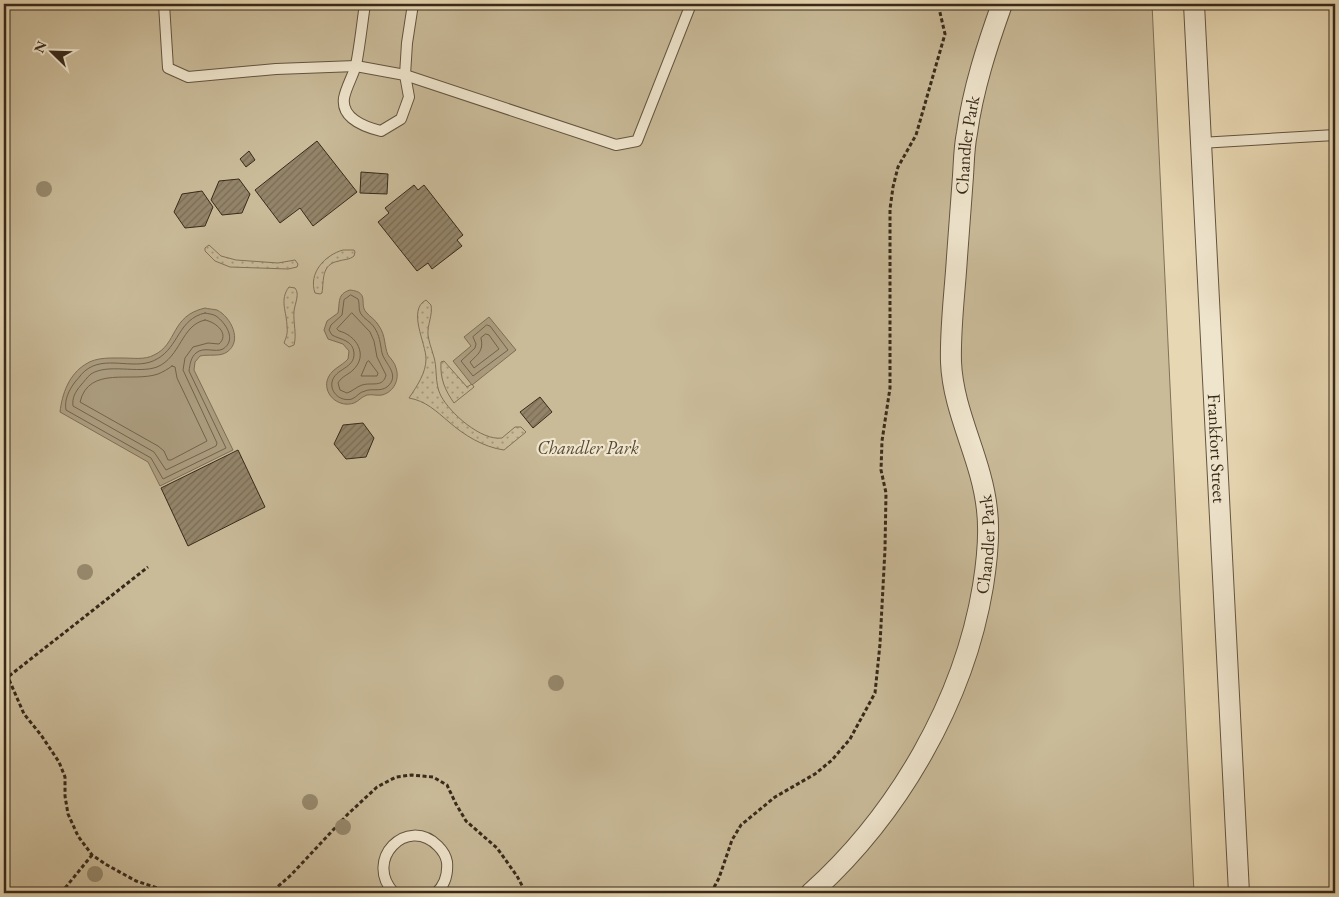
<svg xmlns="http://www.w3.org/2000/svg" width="1339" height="897" viewBox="0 0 1339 897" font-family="'EB Garamond',serif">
<defs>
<pattern id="garden-dots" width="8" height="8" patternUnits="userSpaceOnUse" patternTransform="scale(1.25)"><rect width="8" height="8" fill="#c9ba98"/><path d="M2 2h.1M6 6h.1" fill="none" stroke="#a4977b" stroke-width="1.8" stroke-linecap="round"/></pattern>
<pattern id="building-hatch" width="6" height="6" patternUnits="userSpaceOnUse" patternTransform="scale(1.25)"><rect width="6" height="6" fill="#938469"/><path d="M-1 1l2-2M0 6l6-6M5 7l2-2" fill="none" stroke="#796c56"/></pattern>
</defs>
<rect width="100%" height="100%" fill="#e7d7b2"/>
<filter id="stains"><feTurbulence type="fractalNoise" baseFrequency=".004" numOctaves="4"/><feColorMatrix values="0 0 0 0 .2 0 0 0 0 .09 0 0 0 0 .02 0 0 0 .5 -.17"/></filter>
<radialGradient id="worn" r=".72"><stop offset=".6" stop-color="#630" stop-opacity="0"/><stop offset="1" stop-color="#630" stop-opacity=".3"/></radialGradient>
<path fill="#c9ba98" stroke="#807259" d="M 4,4 L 1152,4 L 1194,893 L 4,893 Z"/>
<g fill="url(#garden-dots)" stroke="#807259">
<path d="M 209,245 L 221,256 L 236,260 L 278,263 L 295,260 L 298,264 L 297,267 L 288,269 L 230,267 L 215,261 L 205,251 L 205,248 Z"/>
<path d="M 343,250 L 354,250 L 355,252 L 354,256 C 349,260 345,259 339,261 C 321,264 324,280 322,293 L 320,294 L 315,293 C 308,273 325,255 343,250 Z"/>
<path d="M 289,287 L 295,288 C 300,294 295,303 294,311 C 293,323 297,334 294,345 L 289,347 L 284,343 C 286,338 288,333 287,327 C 287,312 279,300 289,287 Z"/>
<path d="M 426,300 L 431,305 C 433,315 427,325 428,335 C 429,342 431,347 433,354 C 438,367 434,383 441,396 C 450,413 481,441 502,438 L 515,427 L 521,427 L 526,432 L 504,450 C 483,447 464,435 449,422 C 436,411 426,401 409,398 C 417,386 426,373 426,359 C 426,343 407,310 426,300 Z"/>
<path d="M 444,361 L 467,387 L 472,384 L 474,387 L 454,403 C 445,390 440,379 441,362 Z"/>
</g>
<g fill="#ab9c7e" stroke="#7d6e56">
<path d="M 350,290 C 370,292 359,304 366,312 C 370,317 376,320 379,326 C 386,336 384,346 388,355 C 391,359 395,363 396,368 C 400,379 394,392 382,395 C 377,396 372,394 367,395 C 361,397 359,401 354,403 C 340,408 324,396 327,381 C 330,369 341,367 348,359 L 349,351 L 343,344 L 328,339 L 324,330 L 327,321 L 338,313 C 340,302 337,294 350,290 Z"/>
<path d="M 205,308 C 208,309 213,309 217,310 C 231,317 243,341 227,352 C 220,357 209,354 200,356 L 195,362 L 194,370 L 233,450 L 160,486 L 148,462 L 60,412 C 62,394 69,374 86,364 C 96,357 112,358 123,358 C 133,358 145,360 154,355 C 178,344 170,316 205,308 Z"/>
<path d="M 489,317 L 516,350 L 472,385 L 453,361 L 471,346 L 464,337 Z"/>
</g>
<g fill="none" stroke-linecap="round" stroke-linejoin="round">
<g stroke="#71634c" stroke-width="1">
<path d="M 351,295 L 358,299 C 360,304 358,309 361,314 C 364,319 371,322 374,327 C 380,336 380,343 382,353 C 385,364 401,375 387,387 C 380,392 372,388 365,391 C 359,392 357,397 352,399 C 341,402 330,393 332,382 C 335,368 355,369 354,353 C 353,340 341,340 332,335 L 329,330 L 331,325 L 342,315 L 344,300 Z"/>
<path d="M 205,313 C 209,314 213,314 216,316 C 226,323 237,340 223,349 C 215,353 204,346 196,353 C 191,357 190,364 189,371 L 226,448 L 163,479 L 151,458 L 66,410 C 64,400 69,390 75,382 C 79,378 83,371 89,368 C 109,356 137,371 157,359 C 179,347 178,319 205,313 Z"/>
<path d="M 352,313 L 370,332 L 374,341 L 377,357 L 386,375 C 383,388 372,382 362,385 C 356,387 353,391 347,393 L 340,390 L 338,383 C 342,376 348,375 353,370 C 369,355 356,335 339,331 L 337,329 Z"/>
<path d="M 205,320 C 216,322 230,334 219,344 L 208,343 L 193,347 L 185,358 L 183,370 L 217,443 L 216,446 L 166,470 L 154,452 L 73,406 C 72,398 75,392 81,385 C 84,382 87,377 91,374 C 108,363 138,374 157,367 C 181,357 181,325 205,320 Z"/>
<path d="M 487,325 L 490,326 L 508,350 L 473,376 L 461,361 L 475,348 L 476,344 L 473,337 Z"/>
<path d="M 486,334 L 489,335 L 499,349 L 474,368 L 470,362 C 478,354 484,351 481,338 Z"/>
<path d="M 369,361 L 378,373 L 377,376 L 361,376 L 367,362 Z"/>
<path d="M 172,366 L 175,367 L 177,378 L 207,441 L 171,460 L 168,460 L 164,451 L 158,446 L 80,402 C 89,365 132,383 158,374 C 163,372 168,369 172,366 Z"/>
</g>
</g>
<g fill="url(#building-hatch)" stroke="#372a1a">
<path d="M 317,141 L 357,192 L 313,226 L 300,208 L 280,223 L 255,190 Z"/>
<path d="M 249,151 L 255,160 L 246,167 L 240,159 Z"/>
<path d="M 361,172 L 388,174 L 387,194 L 360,193 Z"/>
<path d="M 239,179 L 250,194 L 242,213 L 222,215 L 211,200 L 219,181 Z"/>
<path d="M 414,185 L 418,190 L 424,185 L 463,235 L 457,240 L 462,246 L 432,269 L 428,263 L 417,271 L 378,222 L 389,213 L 385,208 Z"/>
<path d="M 202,191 L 213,207 L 205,226 L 185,228 L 174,212 L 182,194 Z"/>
<path d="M 540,397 L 552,412 L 533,428 L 520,412 Z"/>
<path d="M 363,423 L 374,438 L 366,457 L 346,459 L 334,444 L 343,425 Z"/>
<path d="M 238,450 L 265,507 L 188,546 L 161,488 Z"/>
</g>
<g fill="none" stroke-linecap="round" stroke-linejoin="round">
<defs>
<g id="lane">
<path d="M 164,4 L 168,68 L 188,77 L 276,69 L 356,66 L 405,75 L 616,145 L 637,141 L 691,4"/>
<path d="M 365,4 C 362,24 360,45 356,65 C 353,76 346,87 344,98 C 341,119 365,127 381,131 L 401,119 L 409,97 L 405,75 L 407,43 L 413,4"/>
<path d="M 1200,143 L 1335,135"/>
<path d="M 394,893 C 363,860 407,815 438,846 C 442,850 446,856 447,862 C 448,874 445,885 436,893"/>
</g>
<g id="street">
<path id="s1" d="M 1194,4 L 1239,893"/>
<path id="s2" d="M 811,893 C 898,815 964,701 983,586 C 987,561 990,535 987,510 C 982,459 953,413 951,362 C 950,327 955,291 957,257 C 959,230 961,203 963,176 C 964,161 964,147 967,133 C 973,89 987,46 1002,4"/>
</g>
</defs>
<use href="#lane" stroke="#635540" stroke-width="12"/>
<use href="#street" stroke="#635540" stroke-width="22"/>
<g stroke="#372a1a" stroke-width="3" stroke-dasharray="4 2.5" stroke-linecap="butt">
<path d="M 4,668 L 24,714 L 41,735 L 59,762 L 65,777 L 65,796 L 68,814 L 78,836 L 92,855 L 107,865 L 136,881 L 173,893"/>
<path d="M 4,680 L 148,567"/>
<path d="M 61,893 L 92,855"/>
<path d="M 267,893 L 275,889 L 291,875 L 348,814 L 377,787 L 396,777 L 412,775 L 433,777 L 447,785 L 456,804 L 466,821 L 497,848 L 517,876 L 526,893"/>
<path d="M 711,893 L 719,878 L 732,840 L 741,825 L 775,797 L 815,774 L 832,760 L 850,739 L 875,693 L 880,644 L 885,549 L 886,493 L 881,470 L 882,441 L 890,388 L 890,209 L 893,187 L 898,167 L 916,135 L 945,34 L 938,4"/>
</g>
<use href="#lane" stroke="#efe5cd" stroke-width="10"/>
<use href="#street" stroke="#efe5cd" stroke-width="20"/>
</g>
<g fill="#96886c">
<circle cx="44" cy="189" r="8"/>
<circle cx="85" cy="572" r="8"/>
<circle cx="556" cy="683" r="8"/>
<circle cx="310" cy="802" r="8"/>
<circle cx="343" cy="827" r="8"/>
<circle cx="95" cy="874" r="8"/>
</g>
<g text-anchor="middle" stroke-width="4.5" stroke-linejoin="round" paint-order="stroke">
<g font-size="18" fill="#372a1a" stroke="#efe5cd">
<text dy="6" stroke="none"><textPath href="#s2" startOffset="805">Chandler Park</textPath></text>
<text dy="6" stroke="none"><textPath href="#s1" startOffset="445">Frankfort Street</textPath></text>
<text dy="6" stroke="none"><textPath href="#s2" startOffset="400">Chandler Park</textPath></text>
</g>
<g font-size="18" font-style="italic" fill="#544733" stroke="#efe5cd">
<text x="588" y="454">Chandler Park</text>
</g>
</g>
<rect width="1339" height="897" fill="none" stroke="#e7d7b2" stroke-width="20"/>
<rect x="5" y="5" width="1329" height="887" fill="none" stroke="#372a1a" stroke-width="2.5"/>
<rect x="10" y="10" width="1319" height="877" fill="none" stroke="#372a1a"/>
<g transform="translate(52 52) rotate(293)" stroke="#efe5cd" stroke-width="4" paint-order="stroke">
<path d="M0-4L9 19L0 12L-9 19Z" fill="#372a1a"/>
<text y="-8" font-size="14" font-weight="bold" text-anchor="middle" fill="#372a1a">N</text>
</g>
<rect width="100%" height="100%" filter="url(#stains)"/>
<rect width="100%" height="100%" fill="url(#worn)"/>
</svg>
